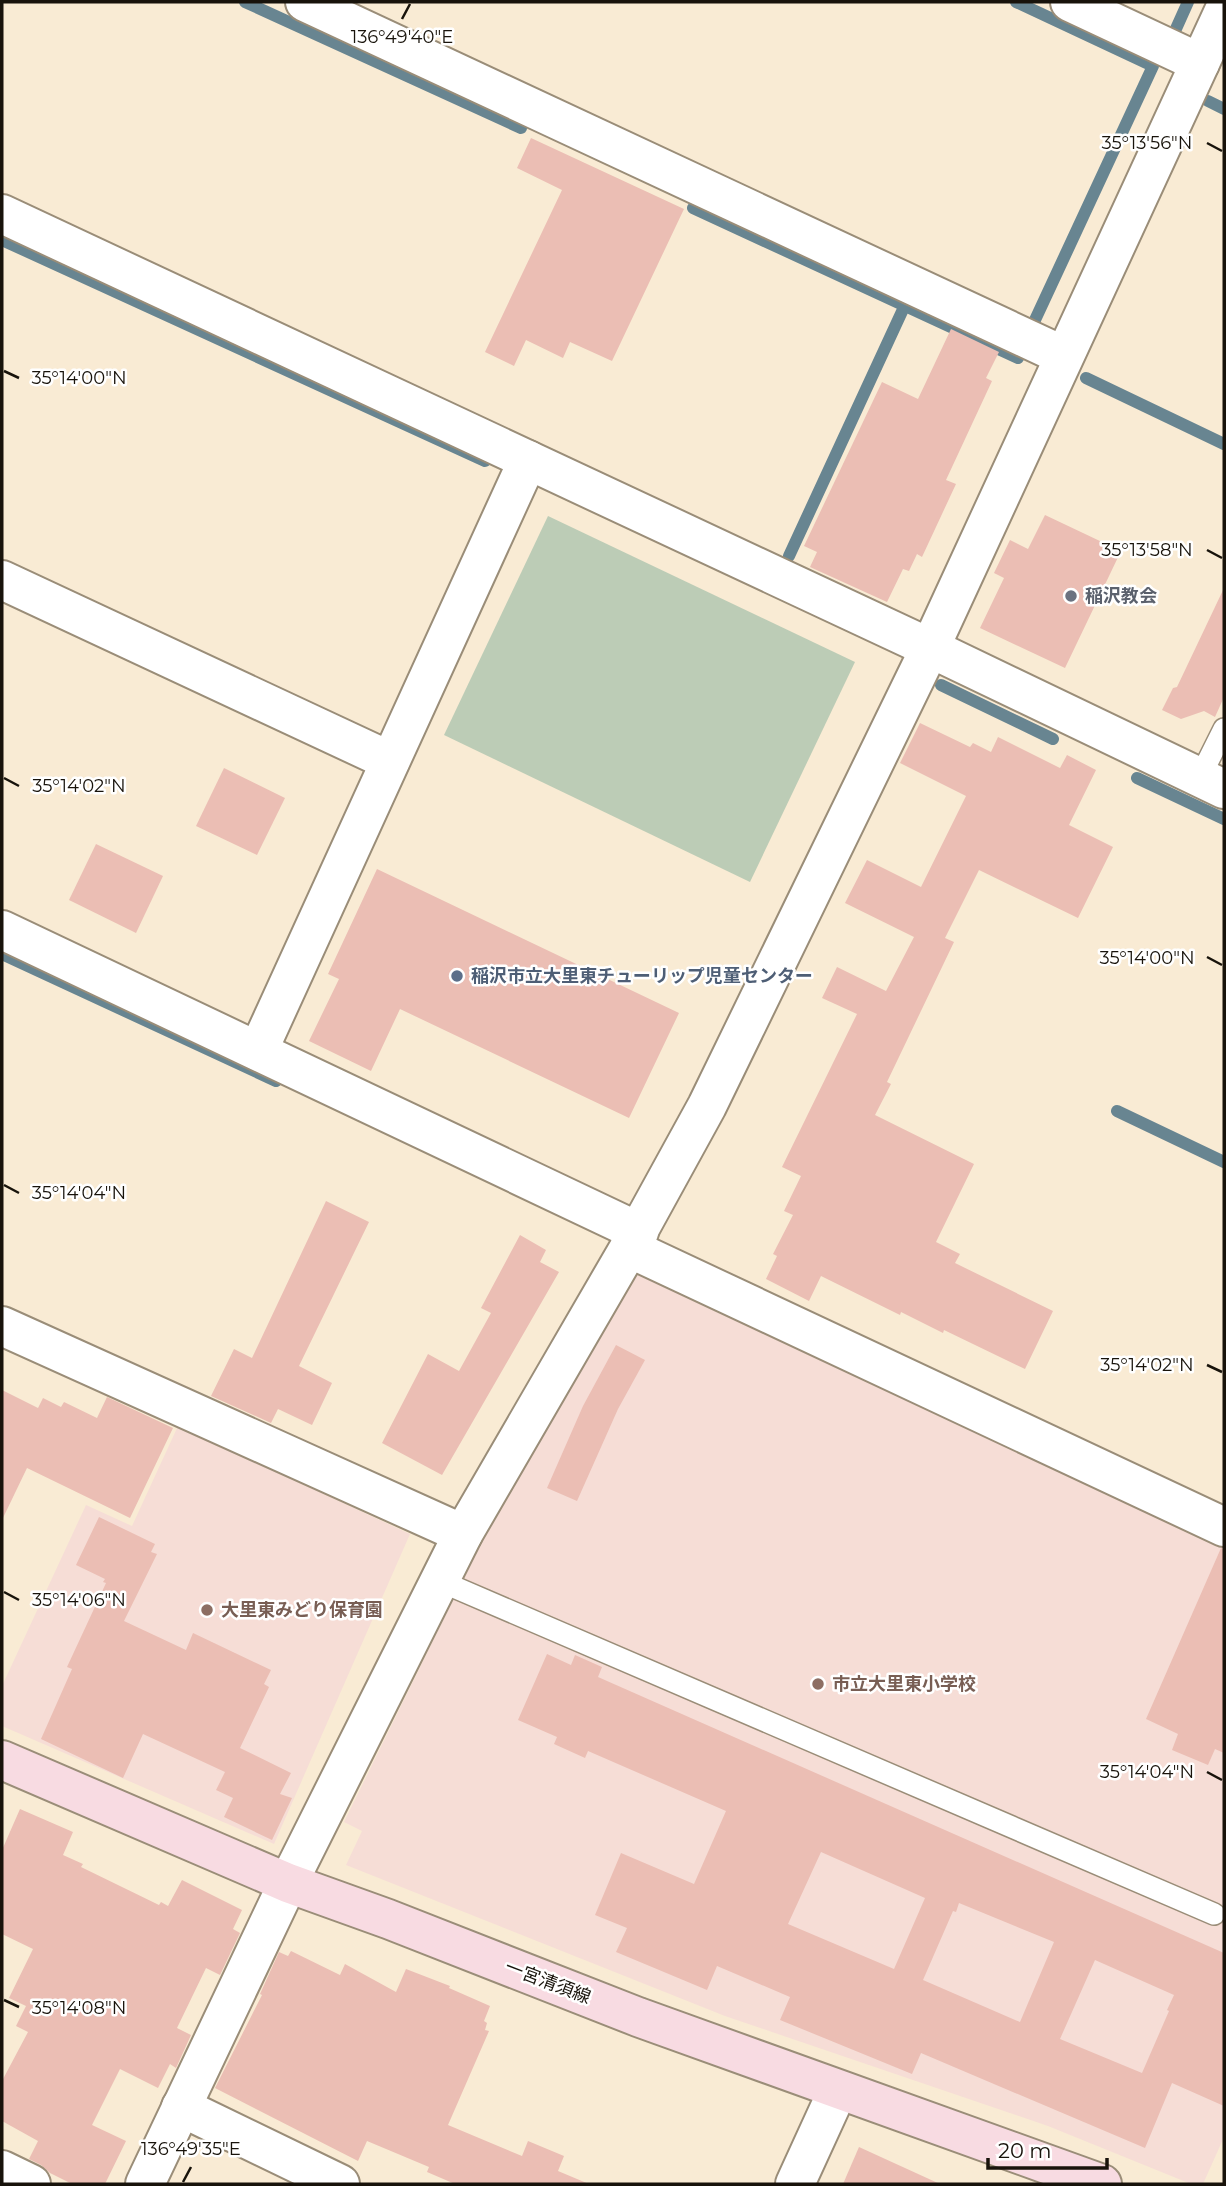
<svg xmlns="http://www.w3.org/2000/svg" width="1226" height="2186" viewBox="0 0 1226 2186" font-family="Montserrat,'Noto Sans JP',sans-serif">
<rect width="100%" height="100%" fill="#f9ebd4"/>
<g fill="#f6ddd6">
<path d="M 637,1268 L 1224,1546 L 1224,2137 L 1203,2184 L 1191,2184 L 1048,2126 L 725,2016 L 346,1865 L 362,1831 L 344,1822 L 481,1543 Z"/>
<path d="M 178,1426 L 410,1534 L 274,1844 L 2,1726 L 2,1686 L 86,1505 L 132,1526 Z"/>
</g>
<path fill="#bcccb6" d="M 548,516 L 855,662 L 750,882 L 444,735 Z"/>
<g fill="none" stroke-linecap="round" stroke-linejoin="round">
<g stroke="#688591" stroke-width="12">
<path d="M 245,2 L 521,128"/>
<path d="M 1016,2 L 1153,66 L 1035,320"/>
<path d="M 1175,31 L 1188,2"/>
<path d="M 1208,101 L 1224,109"/>
<path d="M 693,208 L 1018,358 L 1022,348"/>
<path d="M 2,240 L 485,461"/>
<path d="M 1086,378 L 1224,444"/>
<path d="M 789,556 L 905,305"/>
<path d="M 941,685 L 1053,739"/>
<path d="M 1137,778 L 1224,819"/>
<path d="M 2,954 L 276,1081"/>
<path d="M 1117,1111 L 1224,1162"/>
</g>
</g>
<g fill="#ebbeb4" fill-rule="evenodd">
<path d="M 531,138 L 684,209 L 612,361 L 570,342 L 563,358 L 526,340 L 514,366 L 485,352 L 562,190 L 517,168 Z"/>
<path d="M 951,329 L 999,352 L 986,378 L 992,381 L 946,480 L 956,484 L 922,557 L 917,554 L 909,571 L 903,569 L 887,602 L 810,567 L 817,552 L 804,546 L 882,382 L 918,399 Z"/>
<path d="M 1045,515 L 1121,551 L 1065,668 L 980,628 L 1004,578 L 994,573 L 1010,540 L 1028,549 Z"/>
<path d="M 1224,588 L 1224,697 L 1215,717 L 1204,711 L 1181,719 L 1162,710 L 1173,688 L 1177,687 Z"/>
<path d="M 920,723 L 970,747 L 973,743 L 991,752 L 998,737 L 1060,768 L 1067,755 L 1096,770 L 1069,825 L 1113,847 L 1078,918 L 979,870 L 945,938 L 954,942 L 887,1082 L 891,1084 L 875,1115 L 974,1164 L 936,1242 L 960,1254 L 955,1263 L 1053,1311 L 1025,1369 L 944,1330 L 943,1333 L 901,1312 L 900,1315 L 821,1276 L 809,1301 L 766,1279 L 777,1256 L 773,1254 L 793,1215 L 784,1211 L 801,1176 L 782,1167 L 857,1014 L 822,998 L 837,967 L 886,991 L 914,937 L 845,903 L 867,860 L 921,887 L 966,796 L 900,763 Z"/>
<path d="M 224,768 L 285,798 L 257,855 L 196,826 Z"/>
<path d="M 96,844 L 163,876 L 136,933 L 69,900 Z"/>
<path d="M 377,869 L 679,1013 L 629,1118 L 400,1009 L 371,1071 L 309,1041 L 339,979 L 328,974 Z"/>
<path d="M 326,1201 L 369,1222 L 299,1366 L 332,1383 L 312,1425 L 278,1409 L 271,1423 L 211,1396 L 234,1349 L 252,1358 Z"/>
<path d="M 520,1235 L 546,1250 L 540,1262 L 559,1272 L 442,1475 L 382,1443 L 428,1354 L 459,1371 L 491,1313 L 481,1308 Z"/>
<path d="M 616,1345 L 645,1360 L 618,1409 L 577,1501 L 547,1488 L 583,1406 Z"/>
<path d="M 2,1390 L 38,1408 L 43,1398 L 61,1407 L 64,1402 L 97,1418 L 107,1397 L 173,1428 L 130,1518 L 27,1468 L 2,1520 Z"/>
<path d="M 99,1517 L 155,1544 L 151,1552 L 157,1554 L 124,1621 L 186,1650 L 193,1633 L 271,1670 L 264,1684 L 269,1687 L 240,1748 L 291,1773 L 280,1794 L 292,1798 L 272,1840 L 224,1817 L 233,1798 L 216,1790 L 225,1772 L 143,1734 L 123,1778 L 41,1739 L 72,1669 L 67,1667 L 106,1583 L 103,1582 L 105,1579 L 76,1565 Z"/>
<path d="M 1221,1548 L 1224,1549 L 1224,1753 L 1215,1749 L 1208,1765 L 1172,1750 L 1178,1734 L 1146,1719 Z"/>
<path d="M 547,1654 L 571,1665 L 575,1655 L 602,1667 L 598,1677 L 1224,1953 L 1224,2106 L 1172,2083 L 1145,2148 L 921,2053 L 912,2074 L 780,2020 L 790,1997 L 717,1966 L 707,1990 L 616,1952 L 627,1928 L 595,1915 L 621,1853 L 694,1884 L 726,1811 L 588,1751 L 585,1758 L 554,1744 L 557,1737 L 518,1720 ZM 821,1852 L 925,1898 L 894,1969 L 788,1924 ZM 959,1903 L 1054,1942 L 1020,2022 L 923,1980 L 953,1911 L 956,1912 ZM 1095,1960 L 1174,1995 L 1167,2010 L 1169,2011 L 1142,2073 L 1060,2039 Z"/>
<path d="M 20,1809 L 73,1832 L 63,1855 L 83,1864 L 81,1867 L 159,1905 L 161,1902 L 168,1906 L 182,1880 L 242,1910 L 233,1929 L 240,1933 L 220,1975 L 206,1968 L 177,2028 L 191,2035 L 176,2068 L 170,2064 L 158,2088 L 120,2069 L 92,2125 L 126,2141 L 105,2184 L 72,2184 L 50,2173 L 41,2165 L 29,2159 L 38,2141 L 2,2121 L 2,2081 L 28,2032 L 16,2026 L 26,2006 L 9,1998 L 33,1949 L 2,1934 L 2,1850 Z"/>
<path d="M 291,1951 L 340,1975 L 345,1964 L 396,1992 L 406,1969 L 450,1986 L 449,1988 L 490,2006 L 484,2021 L 487,2023 L 485,2030 L 489,2031 L 448,2125 L 522,2156 L 528,2141 L 564,2156 L 558,2171 L 589,2184 L 455,2184 L 427,2172 L 429,2167 L 367,2141 L 358,2161 L 215,2088 L 262,1995 L 260,1994 L 279,1952 L 288,1956 Z"/>
<path d="M 859,2147 L 940,2184 L 843,2184 Z"/>
</g>
<g fill="none" stroke-linecap="round" stroke-linejoin="round">
<defs>
<g id="service">
<path d="M 1200,777 L 1224,729"/>
<path d="M 440,1581 L 1214,1914"/>
</g>
<g id="minor">
<path d="M 305,2 L 1064,356"/>
<path d="M 1070,2 L 1200,63"/>
<path d="M 2,214 L 930,648 L 1224,789"/>
<path d="M 2,580 L 390,761"/>
<path d="M 2,930 L 639,1232"/>
<path d="M 258,1051 L 528,460"/>
<path d="M 629,1248 L 1224,1527"/>
<path d="M 2,1326 L 463,1534"/>
<path d="M 181,2107 L 340,2184"/>
<path d="M 2,2170 L 31,2184"/>
<path d="M 145,2184 L 288,1883 L 463,1534 L 629,1248 L 707,1106 L 930,648 L 1224,11"/>
<path d="M 795,2184 L 838,2090"/>
</g>
<path id="secondary" d="M 2,1760 L 288,1883 L 388,1919 L 638,2017 L 1102,2184"/>
</defs>
<use href="#service" stroke="#9a8d78" stroke-width="24"/>
<use href="#minor" stroke="#9a8d78" stroke-width="42"/>
<use href="#secondary" stroke="#9a8d78" stroke-width="42"/>
<use href="#service" stroke="#fff" stroke-width="21"/>
<use href="#minor" stroke="#fff" stroke-width="38"/>
<use href="#secondary" stroke="#f8dbe2" stroke-width="38"/>
</g>
<path fill="none" stroke="#18130b" stroke-width="2.5" d="M 402,19 L 410,4M 1207,143 L 1222,151M 4,371 L 19,378M 1207,550 L 1222,558M 4,778 L 19,786M 1207,957 L 1222,965M 4,1185 L 19,1193M 1207,1365 L 1222,1372M 4,1592 L 19,1600M 1207,1772 L 1222,1780M 4,2000 L 19,2007M 183,2182 L 191,2167"/>
<circle fill="#6b7280" stroke="#fff" stroke-width="2.5" cx="1071" cy="596" r="7"/>
<circle fill="#5c6f8a" stroke="#fff" stroke-width="2.5" cx="457" cy="976" r="7"/>
<g fill="#8d6e63" stroke="#fff" stroke-width="2.5">
<circle cx="207" cy="1610" r="7"/>
<circle cx="818" cy="1684" r="7"/>
</g>
<g text-anchor="middle" stroke-width="5" stroke-linejoin="round" paint-order="stroke">
<g font-size="18" font-weight="bold" fill="#5b616d" stroke="#fff" text-anchor="start">
<text x="1085" y="602">稲沢教会</text>
</g>
<g font-size="18" font-weight="bold" fill="#4e5e75" stroke="#fff" text-anchor="start">
<text x="471" y="982">稲沢市立大里東チューリップ児童センター</text>
</g>
<g font-size="18" font-weight="bold" fill="#785e54" stroke="#fff" text-anchor="start">
<text x="221" y="1616">大里東みどり保育園</text>
<text x="832" y="1690">市立大里東小学校</text>
</g>
<g font-size="18" fill="#18130b" stroke="#fff">
<text transform="translate(548 1982) rotate(21)" y="6">一宮清須線</text>
</g>
</g>
<g font-size="18" text-anchor="middle" fill="#18130b" stroke="#fff" stroke-width="5" stroke-linejoin="round" paint-order="stroke">
<text x="402" y="43">136°49'40"E</text>
<text x="1147" y="149">35°13'56"N</text>
<text x="79" y="384">35°14'00"N</text>
<text x="1147" y="556">35°13'58"N</text>
<text x="79" y="792">35°14'02"N</text>
<text x="1147" y="964">35°14'00"N</text>
<text x="79" y="1199">35°14'04"N</text>
<text x="1147" y="1371">35°14'02"N</text>
<text x="79" y="1606">35°14'06"N</text>
<text x="1147" y="1778">35°14'04"N</text>
<text x="79" y="2014">35°14'08"N</text>
<text x="191" y="2155">136°49'35"E</text>
</g>
<rect width="1226" height="2186" fill="none" stroke="#18130b" stroke-width="7"/>
<path d="M988 2158v10h119v-10" fill="none" stroke="#18130b" stroke-width="3.5"/>
<text x="998" y="2158" font-size="21" fill="#18130b" stroke="#ffffff" stroke-width="5" paint-order="stroke">20 m</text>
</svg>
